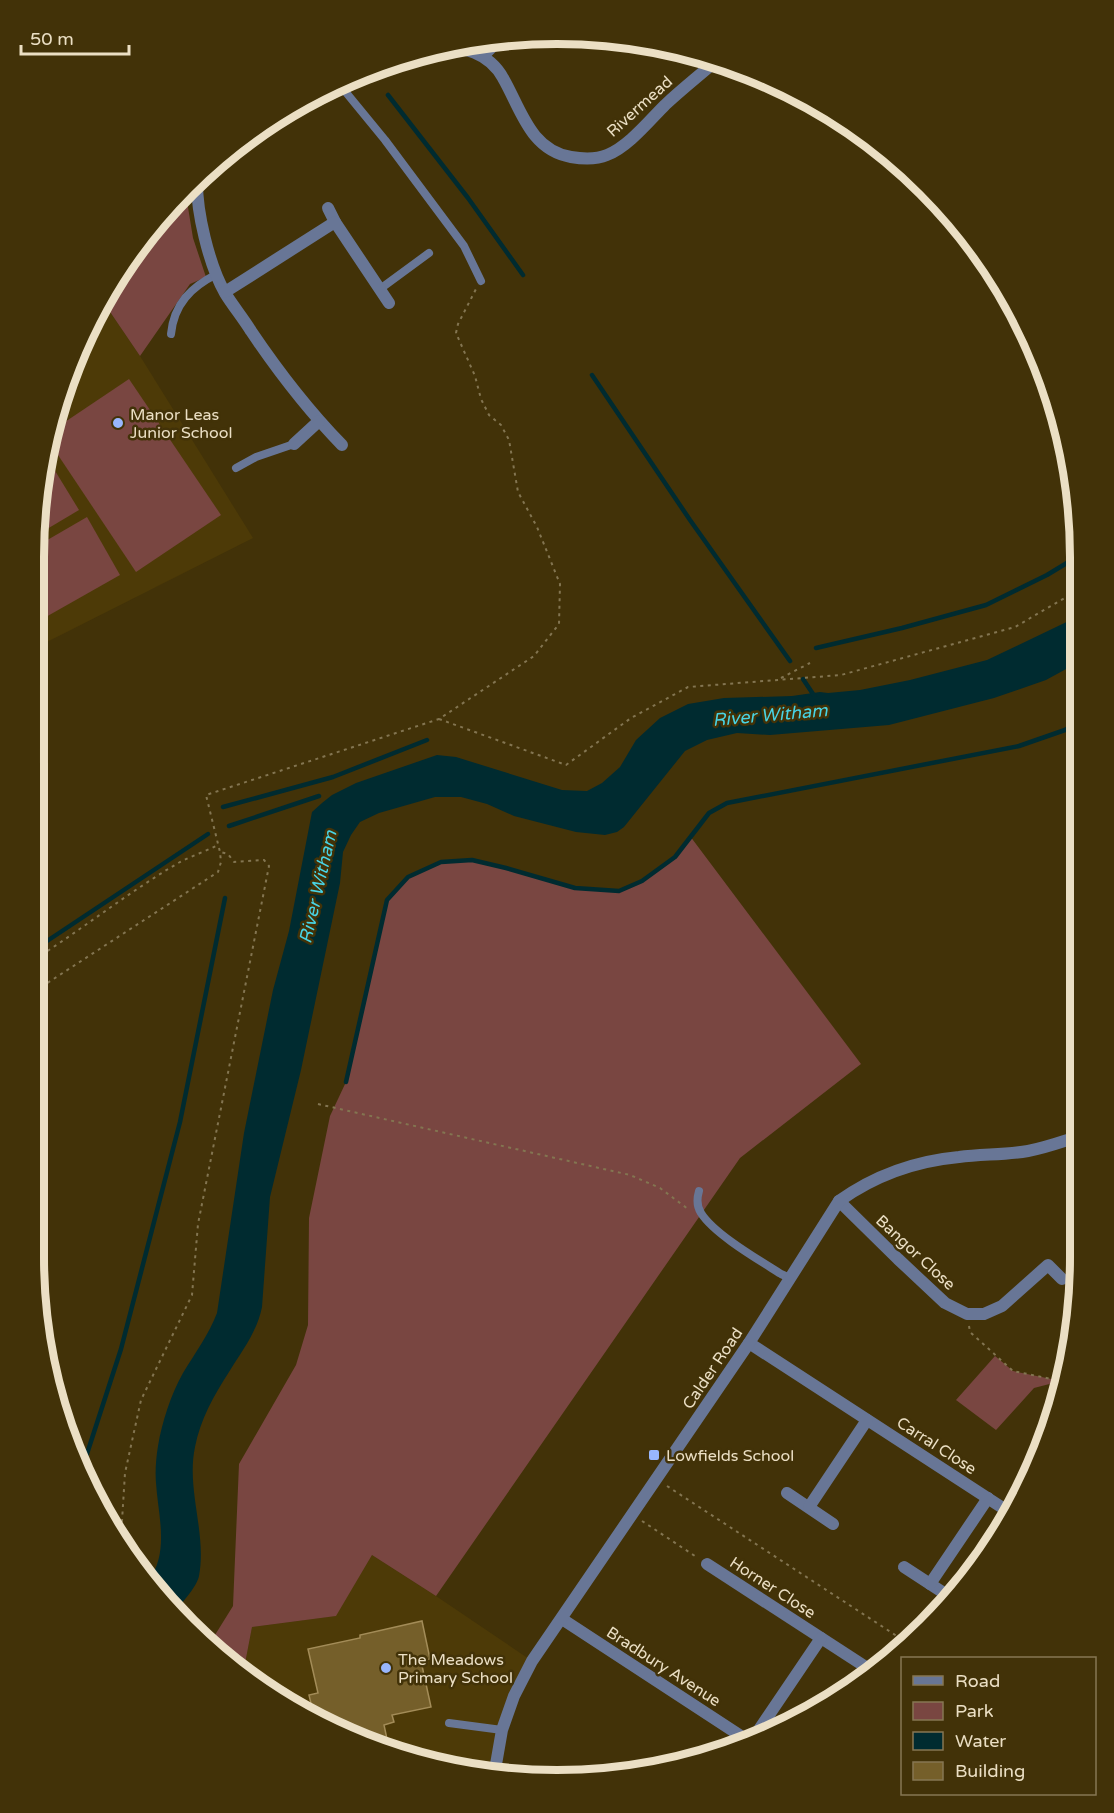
<svg xmlns="http://www.w3.org/2000/svg" width="1114" height="1813" viewBox="0 0 1114 1813" font-family="'Varela Round',sans-serif">
<rect width="100%" height="100%" fill="#423208"/>
<g fill="#4d3a07">
<path d="M 104,303 L 140,356 L 253,538 L 37,647 L 37,489 L 73,357 Z"/>
<path d="M 372,1555 L 436,1596 L 532,1661 L 514,1696 L 495,1770 L 389,1752 L 243,1674 L 252,1627 L 335,1616 Z"/>
</g>
<g fill="#794641">
<path d="M 183,193 L 186,195 L 193,238 L 206,277 L 190,284 L 140,356 L 104,303 L 141,238 Z"/>
<path d="M 129,379 L 221,515 L 136,572 L 50,443 L 53,430 Z"/>
<path d="M 46,456 L 79,510 L 37,535 L 37,489 Z"/>
<path d="M 87,517 L 120,575 L 37,622 L 37,546 Z"/>
<path d="M 690,836 L 861,1064 L 740,1158 L 436,1596 L 372,1555 L 336,1616 L 252,1627 L 243,1674 L 238,1672 L 210,1643 L 233,1606 L 239,1464 L 296,1365 L 308,1325 L 309,1218 L 330,1116 L 346,1082 L 387,900 L 408,877 L 441,862 L 472,860 L 506,868 L 575,888 L 620,891 L 642,881 L 675,857 Z"/>
<path d="M 995,1356 L 1013,1371 L 1061,1381 L 1034,1388 L 996,1430 L 956,1400 Z"/>
</g>
<path fill="#002b30" d="M 1079,616 L 1079,662 L 1046,680 L 994,698 L 889,725 L 770,735 L 737,733 L 707,740 L 685,751 L 624,827 L 617,832 L 605,835 L 576,832 L 514,816 L 487,804 L 461,797 L 435,797 L 379,813 L 360,822 L 351,835 L 343,852 L 340,883 L 301,1070 L 270,1197 L 262,1307 C 257,1332 242,1351 229,1372 C 214,1395 200,1420 195,1447 C 186,1490 207,1533 199,1576 C 197,1586 183,1602 176,1610 L 148,1581 C 170,1553 158,1515 156,1483 C 155,1472 156,1458 158,1446 C 162,1422 171,1394 183,1373 C 195,1353 209,1334 217,1313 L 244,1133 L 273,990 L 289,931 L 312,812 L 322,803 L 332,795 L 356,783 L 437,755 L 456,757 L 562,790 L 587,791 L 602,783 L 620,767 L 636,740 L 660,718 L 688,704 L 724,698 L 792,696 L 820,692 L 828,693 L 860,690 L 910,680 L 987,660 Z"/>
<g fill="none" stroke-linecap="round" stroke-linejoin="round">
<g stroke="#002b30" stroke-width="4.5">
<path d="M 388,95 L 468,198 L 523,275"/>
<path d="M 592,375 L 690,520 L 790,661"/>
<path d="M 816,648 L 902,628 L 986,605 L 1047,575 L 1080,555"/>
<path d="M 803,679 L 815,697"/>
<path d="M 223,807 L 333,777 L 427,740"/>
<path d="M 229,826 L 319,796"/>
<path d="M 35,949 L 208,834"/>
<path d="M 346,1082 L 387,900 L 408,877 L 441,862 L 472,860 L 506,868 L 575,888 L 619,891 L 642,881 L 675,857 L 709,813 L 727,803 L 1019,746 L 1065,730 L 1079,722"/>
<path d="M 83,1466 L 121,1349 L 180,1122 L 225,898"/>
</g>
</g>
<path fill="#755f2a" stroke="#a38c58" stroke-width="1.5" d="M 422,1621 L 430,1659 L 421,1661 L 431,1707 L 392,1715 L 394,1722 L 384,1725 L 390,1753 L 313,1712 L 309,1695 L 318,1693 L 308,1649 L 360,1638 L 360,1635 Z"/>
<g fill="none" stroke-linecap="round" stroke-linejoin="round">
<g stroke="#837551" stroke-width="2" stroke-dasharray="3 4.5" stroke-linecap="butt">
<path d="M 781,678 L 810,663"/>
<path d="M 439,719 L 566,765 L 631,718 L 688,687 L 841,675 L 1015,627 L 1080,589"/>
<path d="M 35,959 C 84,928 130,891 180,862 C 192,856 206,851 218,845"/>
<path d="M 35,991 L 218,872 L 221,862 L 220,852 L 206,795 L 439,719 L 534,656 L 559,624 L 560,584 L 537,527 L 518,492 L 509,440 L 501,425 L 489,415 L 481,399 L 475,376 L 456,333 L 458,324 L 476,289"/>
<path d="M 318,1104 L 630,1175 L 660,1188 L 688,1209"/>
<path d="M 969,1326 L 970,1332 L 1013,1371 L 1061,1381"/>
<path d="M 667,1486 L 906,1642"/>
<path d="M 642,1521 L 698,1558"/>
<path d="M 121,1537 L 125,1473 L 141,1400 L 192,1295 L 198,1224 L 269,866 L 264,860 L 234,862 L 228,854 L 220,852"/>
</g>
<g stroke="#687696" stroke-width="8">
<path d="M 337,84 L 344,90 L 385,140 L 464,246 L 481,281"/>
<path d="M 380,289 L 429,253"/>
<path d="M 171,334 C 174,304 191,287 217,274"/>
<path d="M 236,468 L 256,457 L 294,444"/>
<path d="M 699,1191 C 697,1198 697,1207 701,1213 C 714,1234 759,1260 781,1274 L 790,1278"/>
<path d="M 449,1723 L 502,1730"/>
</g>
<g stroke="#687696" stroke-width="12">
<path d="M 437,50 C 462,44 490,54 503,78 C 521,109 530,150 571,157 C 583,159 595,160 607,155 C 628,147 649,121 665,105 C 682,89 700,75 717,60"/>
<path d="M 483,56 L 502,37"/>
<path d="M 347,80 L 385,68 L 419,54"/>
<path d="M 197,178 C 196,211 209,265 225,293 C 233,306 243,318 251,331 C 278,371 308,410 342,445"/>
<path d="M 328,208 L 335,222"/>
<path d="M 225,292 L 335,222 L 389,303"/>
<path d="M 294,444 L 319,421"/>
<path d="M 839,1201 L 898,1259 L 945,1303 L 967,1314 L 984,1314 L 1002,1306 L 1048,1265 L 1062,1279"/>
<path d="M 749,1343 L 1009,1512"/>
<path d="M 787,1493 L 833,1524"/>
<path d="M 809,1507 L 867,1420"/>
<path d="M 707,1564 L 875,1673"/>
<path d="M 904,1567 L 950,1597"/>
<path d="M 930,1584 L 988,1498"/>
<path d="M 562,1619 L 747,1740"/>
<path d="M 754,1737 L 821,1638"/>
<path d="M 495,1770 L 502,1730 L 514,1696 L 532,1661 L 749,1343 L 839,1201 C 874,1176 916,1161 959,1157 C 982,1154 1005,1155 1028,1151 C 1045,1148 1061,1142 1077,1137"/>
</g>
</g>
<g fill="#98b6fd" stroke="#423208" stroke-width="2">
<circle cx="118" cy="423" r="6"/>
<rect x="648" y="1449" width="12" height="12" rx="3"/>
<circle cx="386" cy="1668" r="6"/>
</g>
<g text-anchor="middle" stroke-width="5" stroke-linejoin="round" paint-order="stroke">
<g font-size="16" fill="#ebdfc4" stroke="#423208">
<text transform="translate(639 106) rotate(-42)" y="6">Rivermead</text>
<text transform="translate(916 1252) rotate(43)" y="6">Bangor Close</text>
<text transform="translate(712 1368) rotate(-56)" y="6">Calder Road</text>
<text transform="translate(937 1445) rotate(33)" y="6">Carral Close</text>
<text transform="translate(773 1587) rotate(33)" y="6">Horner Close</text>
<text transform="translate(664 1666) rotate(33)" y="6">Bradbury Avenue</text>
</g>
<g font-size="16" fill="#ebdfc4" stroke="#423208" text-anchor="start">
<text x="130" y="420">Manor Leas<tspan x="130" dy="18">Junior School</tspan></text>
<text x="666" y="1461">Lowfields School</text>
<text x="398" y="1665">The Meadows<tspan x="398" dy="18">Primary School</tspan></text>
</g>
<g font-size="18" font-style="italic" fill="#48d4e5" stroke="#423208">
<text transform="translate(770 715) rotate(-5)" y="6">River Witham</text>
<text transform="translate(318 887) rotate(-77)" y="6">River Witham</text>
</g>
</g>
<path d="M0 0H1114V1813H0ZM557 44H557A513 513 0 0 1 1070 557V1257A513 513 0 0 1 557 1770H557A513 513 0 0 1 44 1257V557A513 513 0 0 1 557 44Z" fill="#423208" fill-rule="evenodd"/>
<path fill="none" stroke="#ebdfc4" stroke-width="8" d="M557 44H557A513 513 0 0 1 1070 557V1257A513 513 0 0 1 557 1770H557A513 513 0 0 1 44 1257V557A513 513 0 0 1 557 44Z"/>
<rect x="901" y="1657" width="195" height="138" fill="#423208" stroke="#867753" stroke-width="1.5"/>
<rect x="913" y="1676" width="30" height="9" fill="#687696" stroke="#867753" stroke-width="1.5"/>
<text x="955" y="1687" font-size="18" fill="#ebdfc4">Road</text>
<rect x="913" y="1702" width="30" height="18" fill="#794641" stroke="#867753" stroke-width="1.5"/>
<text x="955" y="1717" font-size="18" fill="#ebdfc4">Park</text>
<rect x="913" y="1732" width="30" height="18" fill="#002b30" stroke="#867753" stroke-width="1.5"/>
<text x="955" y="1747" font-size="18" fill="#ebdfc4">Water</text>
<rect x="913" y="1762" width="30" height="18" fill="#755f2a" stroke="#867753" stroke-width="1.5"/>
<text x="955" y="1777" font-size="18" fill="#ebdfc4">Building</text>
<path d="M21 45v9h108v-9" fill="none" stroke="#ebdfc4" stroke-width="3"/>
<text x="30" y="45" font-size="18" fill="#ebdfc4" stroke="#423208" stroke-width="4.5" paint-order="stroke">50 m</text>
</svg>
